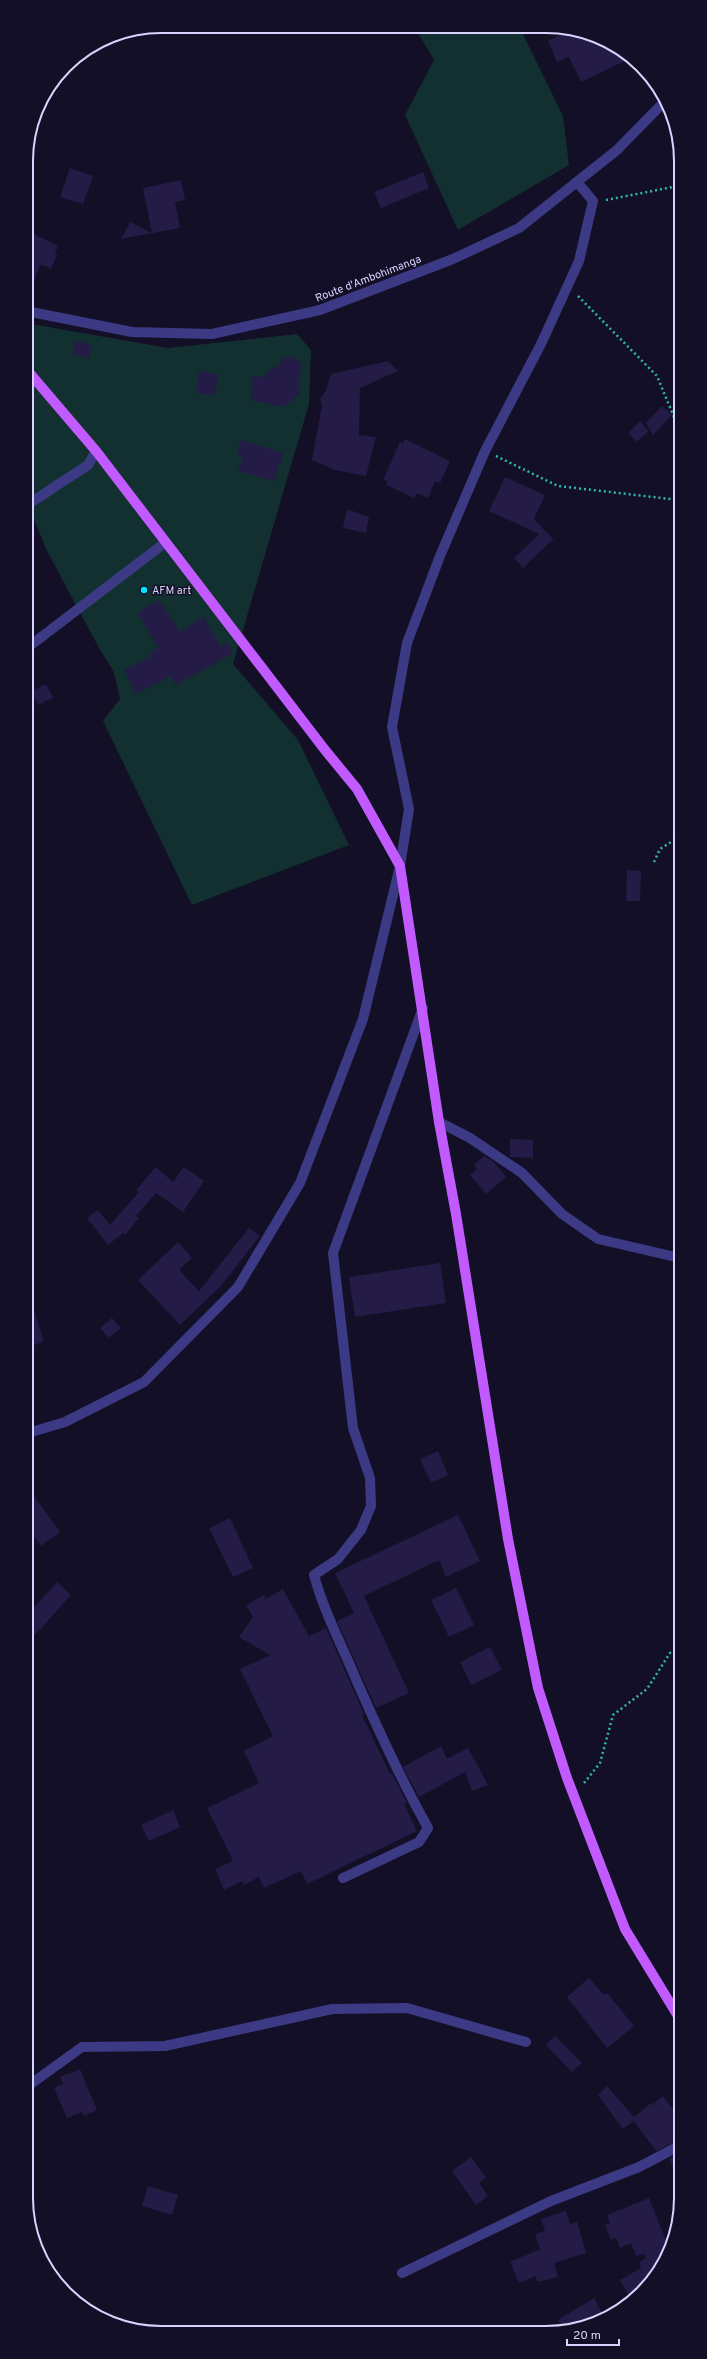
<svg xmlns="http://www.w3.org/2000/svg" width="707" height="2359" viewBox="0 0 707 2359" font-family="Overpass,sans-serif">
<rect width="100%" height="100%" fill="#130f26"/>
<g fill="#12302f">
<path d="M 415,28 L 520,28 L 563,116 L 569,165 L 458,230 L 405,115 L 434,60 Z"/>
<path d="M 26,323 L 168,348 L 297,334 L 311,350 L 309,404 L 233,664 L 298,740 L 349,845 L 192,905 L 103,721 L 120,699 L 114,672 L 99,648 L 47,551 L 27,503 Z"/>
</g>
<g fill="#241b47">
<path d="M 573,29 L 613,44 L 631,58 L 581,82 L 569,57 L 557,62 L 548,41 Z"/>
<path d="M 70,168 L 93,176 L 83,204 L 60,197 Z"/>
<path d="M 423,172 L 429,188 L 381,208 L 374,192 Z"/>
<path d="M 181,180 L 185,200 L 175,202 L 180,228 L 121,239 L 130,222 L 152,233 L 143,188 Z"/>
<path d="M 26,230 L 58,246 L 55,254 L 57,255 L 51,269 L 41,264 L 27,297 Z"/>
<path d="M 75,341 L 92,345 L 89,358 L 72,354 Z"/>
<path d="M 292,356 L 302,364 L 299,380 L 300,394 L 283,407 L 251,400 L 252,376 L 265,377 L 267,371 L 279,366 L 281,360 Z"/>
<path d="M 388,361 L 398,371 L 360,388 L 359,435 L 376,437 L 366,476 L 335,470 L 312,460 L 322,405 L 320,399 L 326,390 L 331,374 Z"/>
<path d="M 199,371 L 218,374 L 215,395 L 196,393 Z"/>
<path d="M 662,406 L 672,415 L 653,435 L 646,423 Z"/>
<path d="M 640,421 L 649,431 L 637,442 L 628,433 Z"/>
<path d="M 405,439 L 450,461 L 440,483 L 435,481 L 428,498 L 417,493 L 414,498 L 386,485 L 388,481 L 383,480 L 400,442 L 403,443 Z"/>
<path d="M 241,440 L 283,453 L 274,481 L 238,471 L 243,456 L 237,454 Z"/>
<path d="M 505,477 L 545,495 L 534,519 L 554,540 L 552,540 L 523,568 L 514,558 L 539,534 L 489,511 Z"/>
<path d="M 347,509 L 369,517 L 366,533 L 343,528 Z"/>
<path d="M 159,600 L 180,632 L 204,617 L 220,646 L 227,642 L 233,653 L 176,685 L 171,676 L 136,694 L 124,670 L 152,656 L 150,653 L 158,648 L 138,613 Z"/>
<path d="M 46,684 L 53,698 L 38,705 L 31,691 Z"/>
<path d="M 627,870 L 641,871 L 640,901 L 626,901 Z"/>
<path d="M 510,1139 L 533,1140 L 533,1158 L 510,1157 Z"/>
<path d="M 484,1156 L 493,1161 L 506,1177 L 486,1194 L 470,1175 L 477,1169 L 474,1165 Z"/>
<path d="M 156,1167 L 173,1182 L 184,1167 L 204,1181 L 183,1212 L 156,1193 L 136,1216 L 139,1218 L 125,1235 L 123,1233 L 108,1245 L 87,1218 L 98,1210 L 110,1225 L 139,1192 L 136,1190 Z"/>
<path d="M 249,1228 L 260,1236 L 220,1287 L 180,1325 L 138,1280 L 178,1242 L 192,1258 L 179,1270 L 199,1291 Z"/>
<path d="M 440,1263 L 446,1303 L 355,1317 L 349,1277 Z"/>
<path d="M 30,1299 L 44,1341 L 28,1348 L 28,1300 Z"/>
<path d="M 112,1318 L 121,1328 L 109,1338 L 100,1328 Z"/>
<path d="M 438,1451 L 448,1475 L 431,1483 L 420,1459 Z"/>
<path d="M 28,1488 L 60,1532 L 41,1546 L 28,1528 Z"/>
<path d="M 458,1515 L 480,1561 L 446,1577 L 439,1560 L 364,1596 L 409,1693 L 376,1708 L 337,1621 L 354,1613 L 335,1573 Z"/>
<path d="M 230,1518 L 253,1568 L 233,1577 L 209,1528 Z"/>
<path d="M 57,1582 L 71,1595 L 35,1635 L 28,1629 L 28,1614 Z"/>
<path d="M 456,1588 L 474,1625 L 449,1637 L 431,1600 Z"/>
<path d="M 283,1589 L 309,1636 L 326,1628 L 364,1714 L 362,1715 L 390,1774 L 392,1773 L 407,1803 L 404,1804 L 417,1831 L 307,1884 L 301,1871 L 264,1888 L 259,1877 L 244,1885 L 242,1881 L 224,1890 L 215,1869 L 233,1861 L 207,1808 L 259,1783 L 244,1751 L 273,1736 L 240,1669 L 270,1655 L 239,1637 L 253,1617 L 246,1605 L 264,1595 L 266,1599 Z"/>
<path d="M 490,1647 L 502,1670 L 471,1685 L 460,1662 Z"/>
<path d="M 441,1746 L 447,1759 L 468,1748 L 488,1785 L 472,1791 L 465,1772 L 419,1797 L 403,1767 Z"/>
<path d="M 173,1810 L 180,1827 L 149,1841 L 141,1825 Z"/>
<path d="M 589,1978 L 604,1995 L 607,1993 L 634,2026 L 607,2048 L 567,1997 Z"/>
<path d="M 555,2036 L 582,2063 L 572,2072 L 546,2045 Z"/>
<path d="M 80,2069 L 97,2110 L 84,2116 L 82,2112 L 67,2118 L 54,2088 L 63,2084 L 60,2077 Z"/>
<path d="M 607,2086 L 634,2117 L 651,2103 L 652,2105 L 663,2096 L 681,2120 L 681,2139 L 656,2151 L 634,2121 L 623,2129 L 598,2095 Z"/>
<path d="M 681,2153 L 681,2184 L 669,2159 Z"/>
<path d="M 471,2157 L 486,2178 L 479,2183 L 488,2196 L 476,2205 L 452,2171 Z"/>
<path d="M 148,2186 L 178,2195 L 172,2215 L 142,2206 Z"/>
<path d="M 649,2198 L 670,2251 L 648,2287 L 631,2300 L 620,2280 L 641,2268 L 639,2262 L 646,2258 L 644,2254 L 636,2256 L 631,2243 L 620,2248 L 616,2238 L 611,2240 L 605,2225 L 610,2223 L 607,2215 Z"/>
<path d="M 566,2211 L 570,2224 L 577,2222 L 586,2253 L 554,2263 L 558,2277 L 537,2282 L 536,2276 L 519,2283 L 510,2262 L 540,2249 L 535,2234 L 545,2231 L 541,2219 Z"/>
<path d="M 594,2298 L 605,2318 L 572,2330 L 565,2330 L 558,2320 Z"/>
</g>
<g fill="none" stroke-linecap="round" stroke-linejoin="round">
<g stroke="#2fb8b0" stroke-width="2.5" stroke-dasharray="2 3" stroke-linecap="butt">
<path d="M 606,200 L 678,186"/>
<path d="M 578,296 L 657,376 L 674,417 L 679,441"/>
<path d="M 496,456 L 558,486 L 679,500"/>
<path d="M 654,862 L 660,849 L 679,837"/>
<path d="M 584,1783 L 600,1763 L 613,1715 L 647,1689 L 670,1653 L 680,1651"/>
</g>
<g stroke="#3d3a85" stroke-width="10">
<path d="M 26,311 L 132,332 L 212,334 L 320,310 L 453,259 L 519,228 L 617,150 L 666,100"/>
<path d="M 27,505 L 88,465 L 96,451"/>
<path d="M 27,648 L 166,542"/>
<path d="M 439,1122 L 470,1138 L 522,1173 L 562,1214 L 598,1239 L 680,1258"/>
<path d="M 28,1433 L 65,1422 L 144,1382 L 238,1287 L 300,1183 L 363,1019 L 400,866 L 409,809 L 392,727 L 407,643 L 440,556 L 485,451 L 541,344 L 579,261 L 593,201 L 577,182"/>
<path d="M 343,1878 L 419,1842 L 428,1828 C 398,1774 373,1719 349,1663 C 336,1634 322,1605 314,1575 L 338,1559 L 361,1530 L 371,1506 L 370,1478 L 353,1428 L 333,1253 L 423,1008"/>
<path d="M 28,2086 L 82,2047 L 165,2046 L 332,2009 L 407,2008 L 526,2042"/>
<path d="M 402,2273 L 551,2201 L 639,2167 L 681,2145"/>
</g>
<path stroke="#c25bff" stroke-width="10" d="M 27,370 L 96,451 L 325,750 L 357,789 L 400,866 L 439,1122 L 456,1214 L 508,1539 L 538,1688 L 567,1778 L 625,1929 L 681,2021"/>
</g>
<circle fill="#00e5ff" stroke="#130f26" stroke-width="1.5" cx="144" cy="590" r="4"/>
<g text-anchor="middle" stroke-width="3" stroke-linejoin="round" paint-order="stroke">
<g font-size="11" fill="#d9d4ff" stroke="#130f26">
<text transform="translate(368 278) rotate(-21)" y="4">Route d'Ambohimanga</text>
</g>
<g font-size="11" fill="#d9d4ff" stroke="#130f26" text-anchor="start">
<text x="152" y="594">AFM art</text>
</g>
</g>
<path d="M0 0H707V2359H0ZM161 33H546A128 128 0 0 1 674 161V2198A128 128 0 0 1 546 2326H161A128 128 0 0 1 33 2198V161A128 128 0 0 1 161 33Z" fill="#130f26" fill-rule="evenodd"/>
<path fill="none" stroke="#d9d4ff" stroke-width="2" d="M161 33H546A128 128 0 0 1 674 161V2198A128 128 0 0 1 546 2326H161A128 128 0 0 1 33 2198V161A128 128 0 0 1 161 33Z"/>
<path d="M567 2339v6h52v-6" fill="none" stroke="#d9d4ff" stroke-width="2"/>
<text x="573" y="2339" font-size="12" fill="#d9d4ff" stroke="#130f26" stroke-width="3" paint-order="stroke">20 m</text>
</svg>
